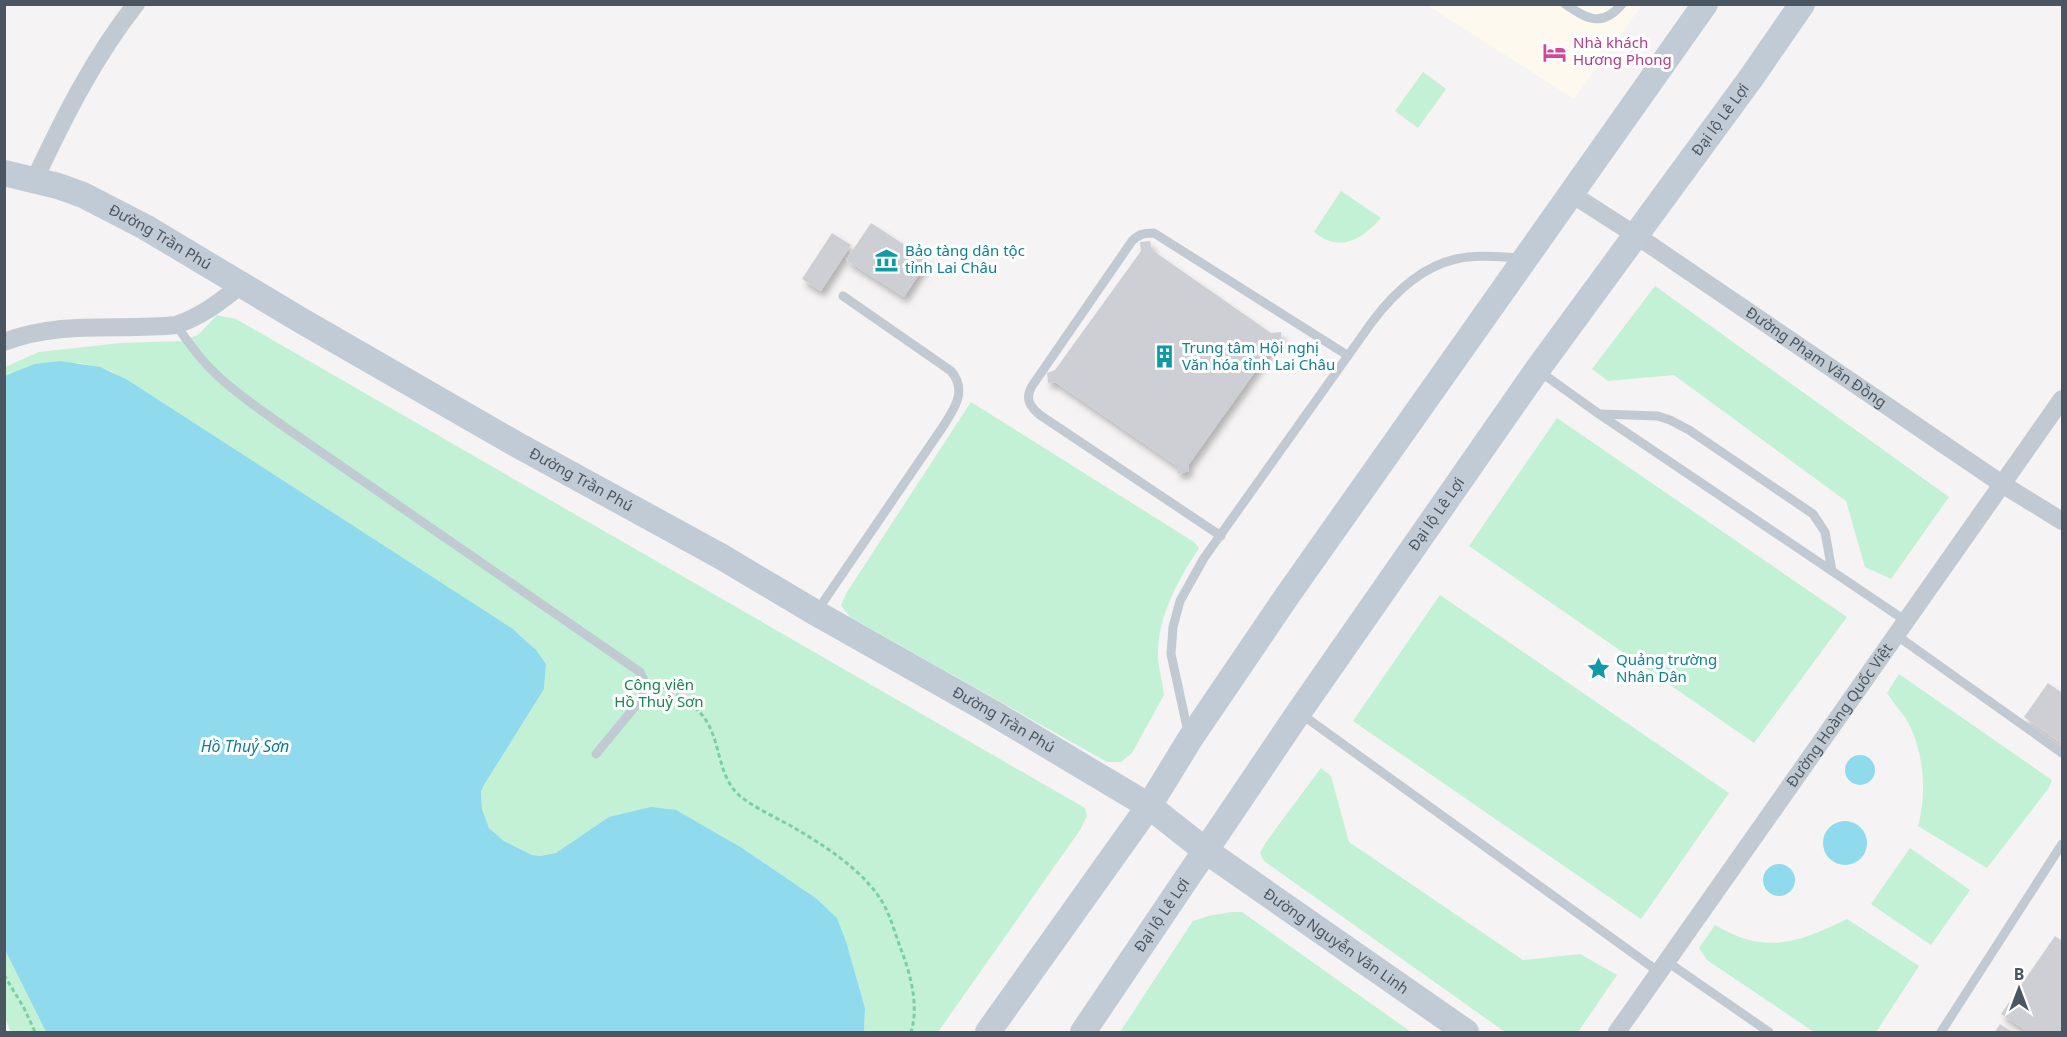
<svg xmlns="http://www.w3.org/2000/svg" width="2067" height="1037" viewBox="0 0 2067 1037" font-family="'Noto Sans',sans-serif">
<defs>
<filter id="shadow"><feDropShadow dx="3.5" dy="6" stdDeviation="3" flood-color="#0004"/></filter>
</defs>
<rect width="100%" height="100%" fill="#f5f3f3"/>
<path fill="#fdf9ef" d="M 1427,5 L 1642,5 L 1574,99 Z"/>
<g fill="#c3f1d5">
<path d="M 1423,72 L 1446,89 L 1418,128 L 1395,111 Z"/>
<path d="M 1341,191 L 1381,218 C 1361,240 1340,253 1314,232 Z"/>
<path d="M 1655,286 L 1949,497 L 1891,579 L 1865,567 L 1846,501 L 1674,375 L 1608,381 L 1592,369 Z"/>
<path d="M 217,315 L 236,319 L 1085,808 L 1087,816 L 1080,830 L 938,1032 L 864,1032 L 865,1008 L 846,941 L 837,918 L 817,899 L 742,848 L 593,829 L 556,853 L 540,856 L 532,855 L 504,841 L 489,828 L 482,809 L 481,792 L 484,785 L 544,688 L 546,664 L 527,641 L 513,629 L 111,371 L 80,363 L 10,373 L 5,376 L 5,367 L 39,352 L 121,343 L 181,341 L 198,335 Z"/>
<path d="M 971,402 L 1194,542 L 1199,548 C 1178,580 1156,619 1158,659 C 1159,671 1163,683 1164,695 L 1132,753 L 1121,762 L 1107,762 L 850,617 L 841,605 L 847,592 Z"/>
<path d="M 1557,418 L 1847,617 L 1754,743 L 1469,546 Z"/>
<path d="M 1440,595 L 1729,793 L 1641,919 L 1353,721 Z"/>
<path d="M 1899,674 L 2052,780 L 2048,789 L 1987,868 L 1918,826 C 1927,793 1924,755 1909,724 C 1903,713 1894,704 1887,693 Z"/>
<path d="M 1321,768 L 1331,776 L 1349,842 L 1523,960 L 1580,954 L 1617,975 L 1578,1032 L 1505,1032 L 1264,861 L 1260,853 L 1266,842 Z"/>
<path d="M 1910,848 L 1970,890 L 1931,945 L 1871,904 Z"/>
<path d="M 1231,912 L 1242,912 L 1411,1032 L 1120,1032 L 1193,921 L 1208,916 Z"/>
<path d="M 1847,919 L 1919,966 L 1876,1032 L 1814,1032 L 1707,960 L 1699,948 L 1715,925 C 1765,955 1798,943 1847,919 Z"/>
<path d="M 4,950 L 7,954 L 46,1032 L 11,1032 L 5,1018 Z"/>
</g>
<g fill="#90daee">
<path d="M 60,361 L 100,367 L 126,379 L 513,629 L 536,650 L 546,664 L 544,689 L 484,785 L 481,792 L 482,809 L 489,828 L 504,841 L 532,855 L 540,856 L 556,853 L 609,817 L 651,807 L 676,810 L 742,848 L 817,899 L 837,918 L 846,941 L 865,1008 L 864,1032 L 46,1032 L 5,950 L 4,376 L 35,364 Z"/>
<circle cx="1860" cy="770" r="15"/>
<circle cx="1845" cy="843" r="22"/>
<circle cx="1779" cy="880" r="16"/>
</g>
<g fill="#cdcfd5" filter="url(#shadow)">
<path d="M 871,223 L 928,260 L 904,297 L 846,260 Z"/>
<path d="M 832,233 L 851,245 L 821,291 L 802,279 Z"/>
<path d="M 1150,241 L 1152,250 L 1271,333 L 1281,332 L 1282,343 L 1274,345 L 1189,464 L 1189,471 L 1178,474 L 1177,466 L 1055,382 L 1048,383 L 1047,373 L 1055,370 L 1141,251 L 1140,242 Z"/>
<path d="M 2048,683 L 2062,693 L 2062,744 L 2024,717 Z"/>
<path d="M 2055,936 L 2062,941 L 2062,1032 L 2028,1032 L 2001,1014 Z"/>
<path d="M 2000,1024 L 2012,1032 L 1995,1032 Z"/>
</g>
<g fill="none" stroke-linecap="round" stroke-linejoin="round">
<g stroke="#7ad0a6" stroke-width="3" stroke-dasharray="4.5 3" stroke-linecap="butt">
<path d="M 657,683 C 674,694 697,704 707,722 C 721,745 718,777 740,796 C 755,808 775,817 791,826 C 824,845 866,872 884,905 C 892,920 896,937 902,952 C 911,976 919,1007 911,1032"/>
<path d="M 4,975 L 24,1008 L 35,1032"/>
</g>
<g stroke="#c1cad2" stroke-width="9">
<path d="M 1565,4 C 1587,19 1602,28 1622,4"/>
<path d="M 176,325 C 189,343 201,361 218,376 C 239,396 265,413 289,430 L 640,672 L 646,685 L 643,697 L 596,754"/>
<path d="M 1539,371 L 1599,414 L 1906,621"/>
<path d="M 1600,414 L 1658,416 L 1670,420 L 1689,430 L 1813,514 L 1825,532 L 1832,571"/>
<path d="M 1221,536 L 1040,415 C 1029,406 1025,398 1032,386 L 1132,241 C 1139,234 1144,233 1154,233 L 1347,355"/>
<path d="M 817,611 L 942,428 C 954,409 968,391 951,371 L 843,296"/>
<path d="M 1896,635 L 2062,753"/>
<path d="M 1301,714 L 1659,972"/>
<path d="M 1188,732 L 1171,654 L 1173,627 L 1180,601 L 1204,558 L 1372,322 C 1393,294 1421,267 1456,259 C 1477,254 1500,257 1521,258"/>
<path d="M 1666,961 L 1769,1032"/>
<path d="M 1941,1032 L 2062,844"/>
</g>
<g stroke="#c1cad2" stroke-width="18">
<path d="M 35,179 C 63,119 94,57 136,4"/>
<path id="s1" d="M 1570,193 L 1637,236 L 2002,484 L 2062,521"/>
<path d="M 4,342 C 59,320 119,331 176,325 C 202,316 220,302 241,285"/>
<path id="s2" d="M 1617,1032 L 2062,399"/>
</g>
<g stroke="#c1cbd6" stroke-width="26">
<path id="s3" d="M 4,173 L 58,186 L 83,195 L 145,227 L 302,321 L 514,443 L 722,557 L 816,613 L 993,713 L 1149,806 L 1206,851 L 1466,1032"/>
<path d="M 988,1032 L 1149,806 L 1190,739 L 1287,596 L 1705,4"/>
<path id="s4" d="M 1083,1032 L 1299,712 L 1537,370 L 1751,78 L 1802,4"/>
</g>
</g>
<defs>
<symbol id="hotel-bare" viewBox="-9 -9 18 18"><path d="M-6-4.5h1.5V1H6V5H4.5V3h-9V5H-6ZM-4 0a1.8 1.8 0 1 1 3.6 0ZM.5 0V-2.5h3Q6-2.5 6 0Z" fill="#d1479c" stroke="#fff" stroke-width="2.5" paint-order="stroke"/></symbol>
<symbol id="museum-bare" viewBox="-9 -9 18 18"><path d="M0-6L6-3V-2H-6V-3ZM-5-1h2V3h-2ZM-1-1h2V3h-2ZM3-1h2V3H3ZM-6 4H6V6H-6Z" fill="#0f9aa8" stroke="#fff" stroke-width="2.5" paint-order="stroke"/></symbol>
<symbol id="building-bare" viewBox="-9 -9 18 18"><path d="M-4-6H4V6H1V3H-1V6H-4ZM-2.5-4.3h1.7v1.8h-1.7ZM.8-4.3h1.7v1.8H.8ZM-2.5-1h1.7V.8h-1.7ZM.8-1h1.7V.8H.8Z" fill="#0f9aa8" stroke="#fff" stroke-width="2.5" paint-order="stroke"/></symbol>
<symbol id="sight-bare" viewBox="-9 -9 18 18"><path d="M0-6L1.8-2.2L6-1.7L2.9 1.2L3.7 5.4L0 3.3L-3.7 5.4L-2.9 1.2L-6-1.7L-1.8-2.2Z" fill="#0f9aa8" stroke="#fff" stroke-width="2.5" paint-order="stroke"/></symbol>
</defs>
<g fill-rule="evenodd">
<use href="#hotel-bare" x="1538" y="36" width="33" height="33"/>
<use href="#museum-bare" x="870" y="244" width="33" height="33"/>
<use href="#building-bare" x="1148" y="340" width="33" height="33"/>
<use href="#sight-bare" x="1582" y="652" width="33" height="33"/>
</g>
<g text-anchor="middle" stroke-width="6" stroke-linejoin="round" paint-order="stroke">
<g font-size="15" fill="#b23c85" stroke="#fff" text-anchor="start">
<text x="1573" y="48">Nhà khách<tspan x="1573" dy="17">Hương Phong</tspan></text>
</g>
<g font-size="15" fill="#4a5661" stroke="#fff">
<text dy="5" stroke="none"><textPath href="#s4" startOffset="1113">Đại lộ Lê Lợi</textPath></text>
<text dy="5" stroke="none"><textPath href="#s3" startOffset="170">Đường Trần Phú</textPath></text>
<text dy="5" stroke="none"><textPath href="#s1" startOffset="296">Đường Phạm Văn Đồng</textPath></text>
<text dy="5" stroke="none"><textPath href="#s3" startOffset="656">Đường Trần Phú</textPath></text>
<text dy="5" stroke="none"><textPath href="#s4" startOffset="627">Đại lộ Lê Lợi</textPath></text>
<text dy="5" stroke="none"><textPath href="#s2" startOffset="387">Đường Hoàng Quốc Việt</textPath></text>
<text dy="5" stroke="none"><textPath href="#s3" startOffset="1142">Đường Trần Phú</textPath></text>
<text dy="5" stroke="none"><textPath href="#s4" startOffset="141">Đại lộ Lê Lợi</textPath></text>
<text dy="5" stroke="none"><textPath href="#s3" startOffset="1542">Đường Nguyễn Văn Linh</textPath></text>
</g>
<g font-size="15" fill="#0d838f" stroke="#fff" text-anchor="start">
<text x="905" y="256">Bảo tàng dân tộc<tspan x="905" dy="17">tỉnh Lai Châu</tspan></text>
<text x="1182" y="353">Trung tâm Hội nghị<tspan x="1182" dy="17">Văn hóa tỉnh Lai Châu</tspan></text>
<text x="1616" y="665">Quảng trường<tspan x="1616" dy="17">Nhân Dân</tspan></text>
</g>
<g font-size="15" fill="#17864f" stroke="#fff">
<text x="659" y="690">Công viên<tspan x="659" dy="17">Hồ Thuỷ Sơn</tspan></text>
</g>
<g font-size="16" font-style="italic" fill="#0c7c9b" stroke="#fff">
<text x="245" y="752">Hồ Thuỷ Sơn</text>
</g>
</g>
<rect width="2067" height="1037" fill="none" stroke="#4a5661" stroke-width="12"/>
<g transform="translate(2019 989)" stroke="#ffffff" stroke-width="4.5" paint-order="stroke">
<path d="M0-4.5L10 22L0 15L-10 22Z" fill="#4a5661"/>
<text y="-9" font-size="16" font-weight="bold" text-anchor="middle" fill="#4a5661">B</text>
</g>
</svg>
